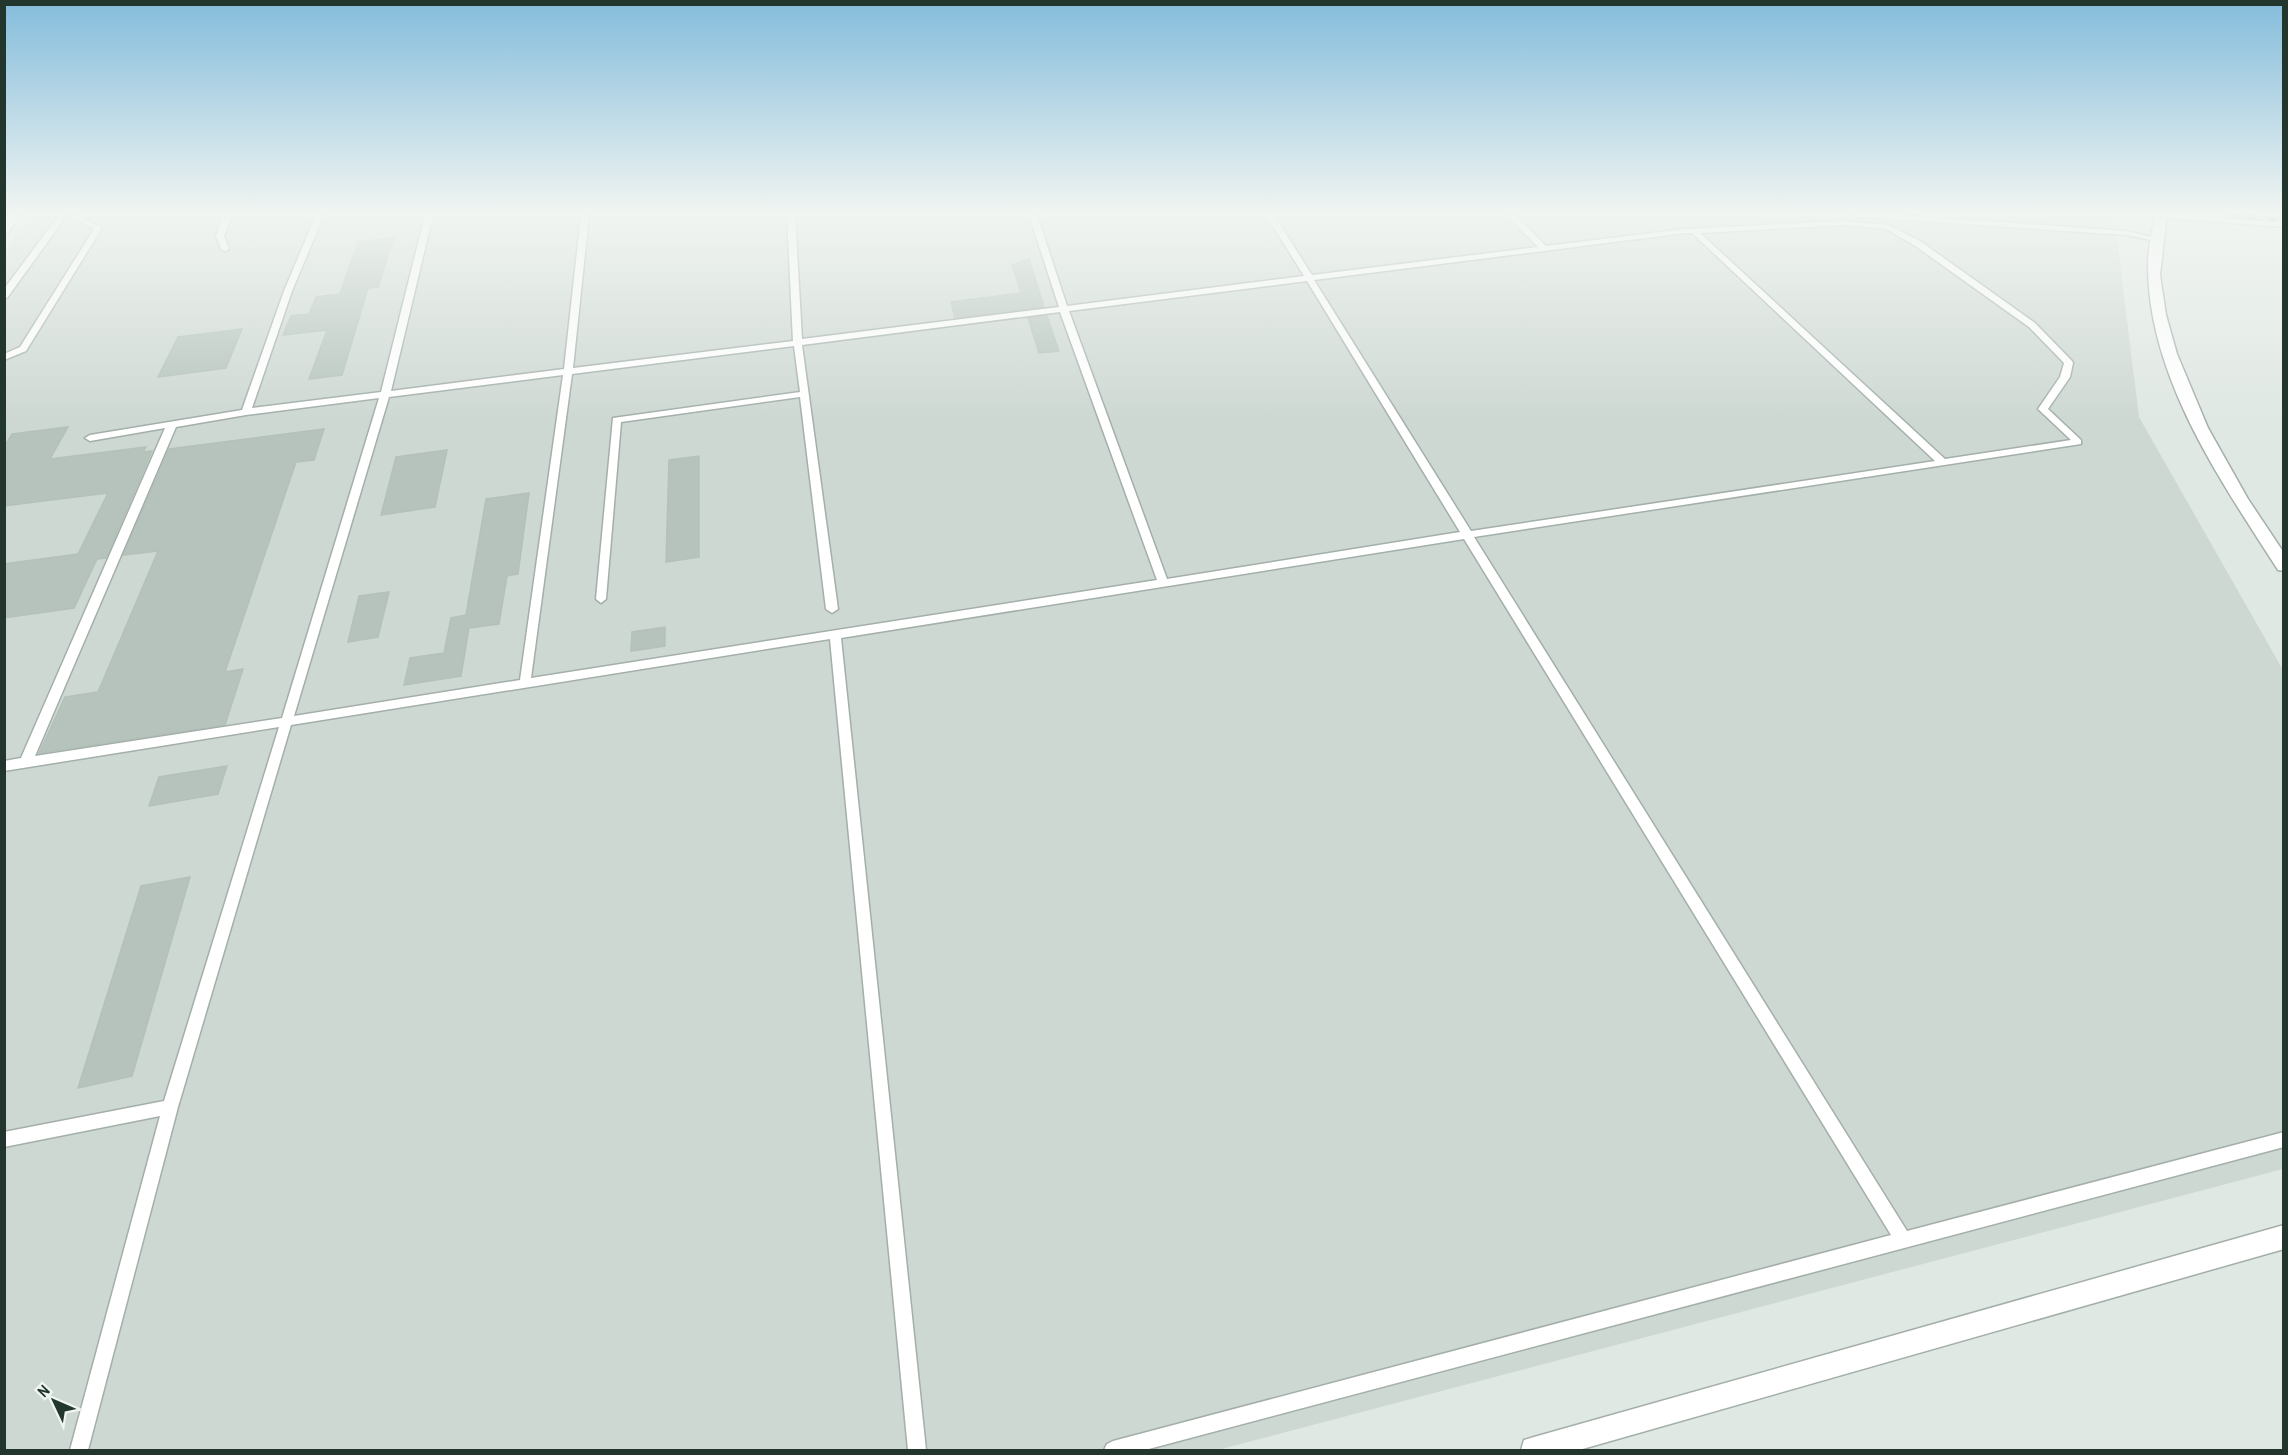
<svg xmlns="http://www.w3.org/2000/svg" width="2288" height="1455" viewBox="0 0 2288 1455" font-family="'Archivo Narrow',sans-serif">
<rect width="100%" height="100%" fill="#e0e8e3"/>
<path fill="#ced8d2" d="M 31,215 L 2114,215 L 2139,417 L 2283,670 L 2283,1169 L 1218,1450 L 5,1450 L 4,253 Z"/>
<g fill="#b5c3bc" stroke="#b3c1b9" stroke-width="1.5">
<path d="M 394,238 L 378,287 L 368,288 L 342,375 L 309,379 L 327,330 L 283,335 L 291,316 L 309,314 L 316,297 L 340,294 L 358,242 Z"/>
<path d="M 1029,259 L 1044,307 L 955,318 L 951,302 L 1021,293 L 1012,265 Z"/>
<path d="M 1047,316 L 1059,351 L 1039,353 L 1028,318 Z"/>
<path d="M 242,329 L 226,368 L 158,377 L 178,337 Z"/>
<path d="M 68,427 L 50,459 L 146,447 L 143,452 L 152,451 L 106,558 L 97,559 L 74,608 L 4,618 L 4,564 L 78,554 L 108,493 L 4,506 L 4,447 L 12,434 Z"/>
<path d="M 324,429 L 314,460 L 296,462 L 225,672 L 243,669 L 225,725 L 39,753 L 65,697 L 98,692 L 158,551 L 123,555 L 169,449 Z"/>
<path d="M 447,450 L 435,507 L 381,515 L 396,457 Z"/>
<path d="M 699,456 L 699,557 L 666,562 L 669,460 Z"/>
<path d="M 529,493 L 518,574 L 507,576 L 499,624 L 469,628 L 461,676 L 404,685 L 410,658 L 444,653 L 451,618 L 466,615 L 486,499 Z"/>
<path d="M 389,592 L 378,637 L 348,642 L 359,596 Z"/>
<path d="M 665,627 L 665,646 L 631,651 L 632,632 Z"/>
<path d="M 227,766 L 218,794 L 149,806 L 159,777 Z"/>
<path d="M 190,877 L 132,1076 L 78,1088 L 141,886 Z"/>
</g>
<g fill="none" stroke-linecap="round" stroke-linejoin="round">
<defs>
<g id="service">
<path d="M 59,215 L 67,215 L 7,298 L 4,298 L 4,289 Z"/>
<path d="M 67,215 L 78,215 L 102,228 L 26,351 L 4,360 L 4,354 L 20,347 L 94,229 Z"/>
<path d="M 224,215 L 232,215 L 224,236 L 229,249 L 225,251 L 221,249 L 216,236 Z"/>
<path d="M 316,215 L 324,215 L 292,291 L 252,408 L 381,392 L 425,215 L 433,215 L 391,391 L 564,369 L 581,215 L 589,215 L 573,368 L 793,341 L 787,215 L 795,215 L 802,339 L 1059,307 L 1029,215 L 1037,215 L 1067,306 L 1304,276 L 1266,215 L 1274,215 L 1312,275 L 1538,247 L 1506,215 L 1515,215 L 1546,246 L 1685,229 L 1844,221 L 1888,225 L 1920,241 L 2035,323 L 2072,361 L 2073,363 L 2070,377 L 2048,409 L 2081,440 L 2081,444 L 1474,537 L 1907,1231 L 2284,1132 L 2284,1147 L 1145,1450 L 1104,1450 L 1107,1444 L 1113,1441 L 1891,1235 L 1464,539 L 841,638 L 926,1450 L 908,1450 L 830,639 L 291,725 L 178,1107 L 88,1450 L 70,1450 L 160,1116 L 4,1147 L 4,1132 L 164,1101 L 279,727 L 4,771 L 4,761 L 21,758 L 165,428 L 90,441 L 85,438 L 90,435 L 242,410 L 284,291 ZM 1844,225 L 1886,229 L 1914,245 L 2029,327 L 2064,363 L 2060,377 L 2038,409 L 2071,440 L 1945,459 L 1700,233 ZM 1685,233 L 1692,233 L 1935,461 L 1471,531 L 1314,280 ZM 1307,281 L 1460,532 L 1167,579 L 1069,311 ZM 1060,312 L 1157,580 L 531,678 L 572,374 L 794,346 L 800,392 L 613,418 L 596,599 L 601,603 L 606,599 L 621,422 L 800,397 L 826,609 L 832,613 L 838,609 L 802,345 ZM 563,375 L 520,680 L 294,716 L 389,397 ZM 379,398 L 282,718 L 35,756 L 176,427 L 246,415 Z"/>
<path d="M 1853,215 L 1897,215 L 2126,231 L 2161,239 L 2157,241 L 2126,235 L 1857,217 Z"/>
</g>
<g id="minor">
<path d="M 9,215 L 21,215 L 8,233 L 4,233 L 4,221 Z"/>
<path d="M 2158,215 L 2215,215 L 2284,220 L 2284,227 L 2164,218 Z"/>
<path d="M 2284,1225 L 2284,1249 L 1579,1450 L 1521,1450 L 1524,1440 L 1534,1437 Z"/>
</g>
<path id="tertiary" d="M 2155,215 L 2167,215 L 2160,275 L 2166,315 L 2177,354 L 2208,428 L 2248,499 L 2284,553 L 2284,571 L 2278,570 C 2221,481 2150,380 2148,270 C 2147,251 2152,233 2155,215 Z"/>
</defs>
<use href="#service" stroke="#a4afa9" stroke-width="3"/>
<use href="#minor" stroke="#a4afa9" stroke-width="3"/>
<use href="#tertiary" stroke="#a4afa9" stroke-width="3"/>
<use href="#service" fill="#fff" fill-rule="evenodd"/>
<use href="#minor" fill="#fff" fill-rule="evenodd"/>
<use href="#tertiary" fill="#fff" fill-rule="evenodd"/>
<defs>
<path id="rail" d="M 2218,215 L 2284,220"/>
</defs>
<use href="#rail" stroke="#5d7269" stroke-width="4.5"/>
<use href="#rail" stroke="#eff6f1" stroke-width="3" stroke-dasharray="10" stroke-linecap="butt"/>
</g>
<linearGradient id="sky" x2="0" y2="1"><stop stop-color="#84bcdb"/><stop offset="0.51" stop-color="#f1f5f2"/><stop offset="1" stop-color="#f1f5f2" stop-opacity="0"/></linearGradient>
<rect width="2288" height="419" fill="url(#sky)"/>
<rect width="2288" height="1455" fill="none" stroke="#23362e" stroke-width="12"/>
<g transform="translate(54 1401) rotate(314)" stroke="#eff6f1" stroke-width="4.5" paint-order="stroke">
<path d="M0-4.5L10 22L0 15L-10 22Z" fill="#23362e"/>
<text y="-9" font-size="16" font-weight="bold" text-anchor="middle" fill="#23362e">N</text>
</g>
</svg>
